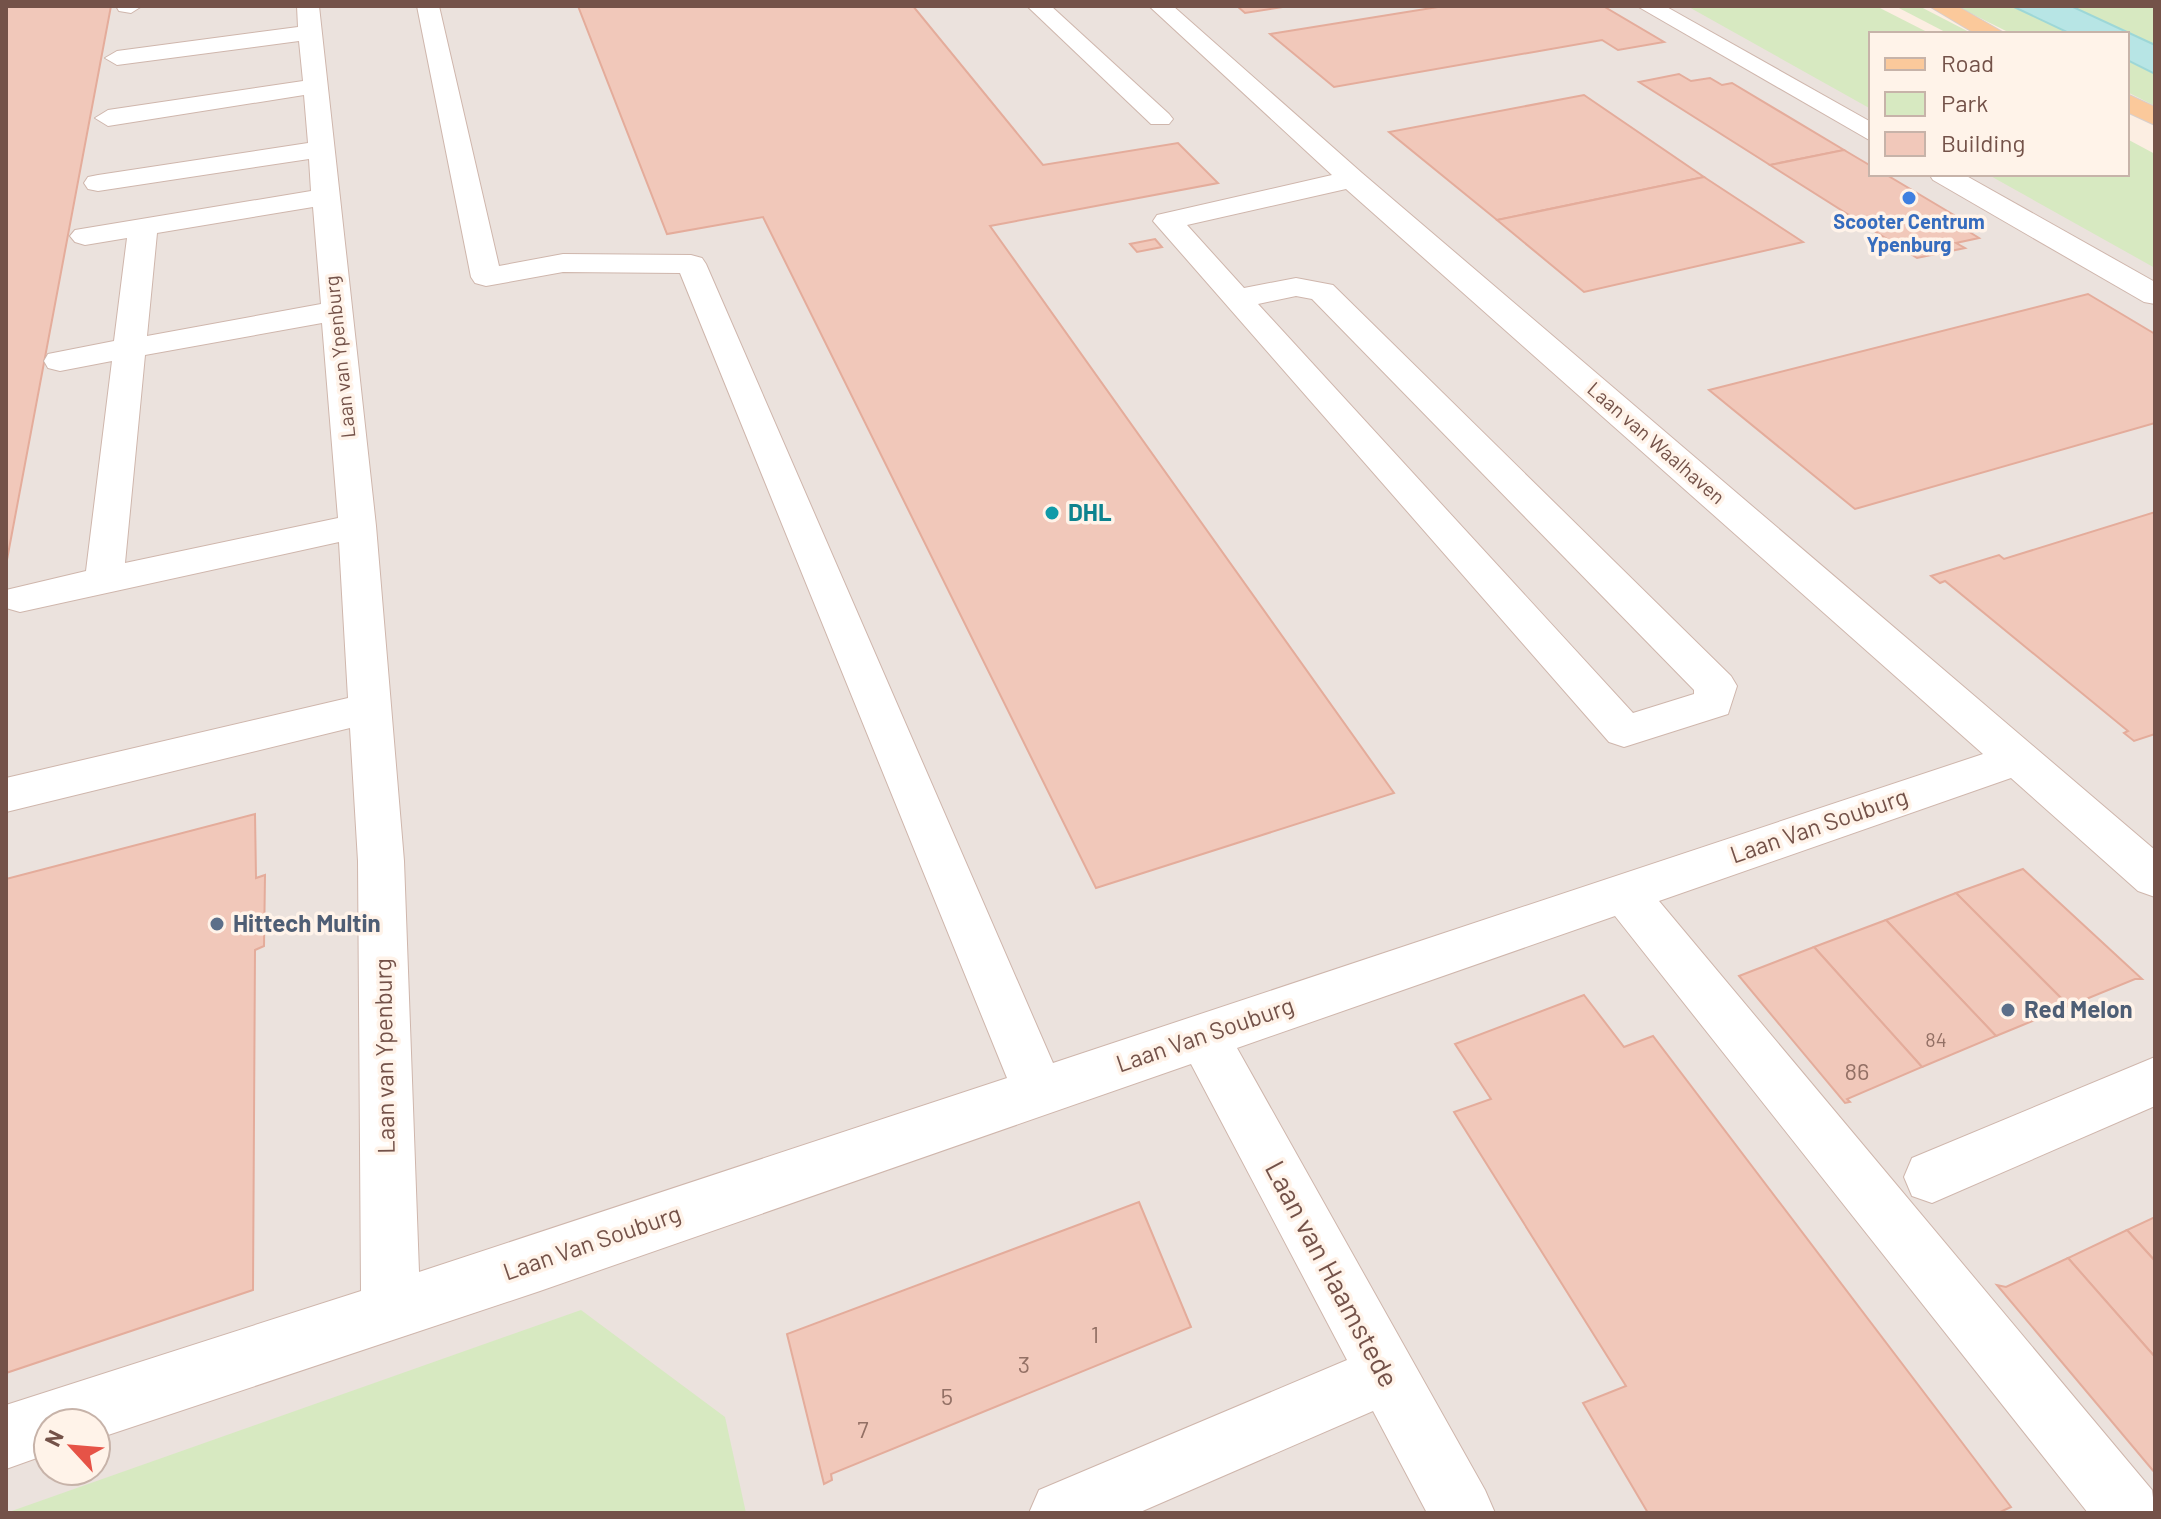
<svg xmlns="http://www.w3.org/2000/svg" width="2161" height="1519" viewBox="0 0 2161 1519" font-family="Barlow,sans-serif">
<rect width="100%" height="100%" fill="#fceee2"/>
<path fill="#ebe2dd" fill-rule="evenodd" d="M 6,6 L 1805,6 L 1871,40 L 1871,174 L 2127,174 L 2155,188 L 2155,1513 L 6,1513 ZM 48,1423 L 96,1423 L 96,1471 L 48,1471 Z"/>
<g fill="#d7e9c1">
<path d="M 1687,6 L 1876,6 L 1931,34 L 1871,34 L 1871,109 Z"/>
<path d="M 1895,6 L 1919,6 L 1973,34 L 1949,34 Z"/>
<path d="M 1956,6 L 2012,6 L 2071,34 L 2012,34 Z"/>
<path d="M 2071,6 L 2155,6 L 2155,45 L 2074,9 Z"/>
<path d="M 2127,60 L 2155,74 L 2155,106 L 2127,92 Z"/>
<path d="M 2127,139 L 2155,154 L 2155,268 L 1987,174 L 2127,174 Z"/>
<path d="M 581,1310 L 725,1417 L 746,1513 L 6,1513 Z"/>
</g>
<path fill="#b7e5e5" stroke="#9dd7d7" stroke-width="2" d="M 2012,6 L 2071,6 L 2155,45 L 2155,74 L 2127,60 L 2127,34 L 2071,34 Z"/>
<g fill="#f1c8ba" stroke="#e4ac9b" stroke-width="2">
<path d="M 6,6 L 111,6 L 6,565 Z"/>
<path d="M 578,6 L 913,6 L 1043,165 L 1178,143 L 1218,183 L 990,226 L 1394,793 L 1096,888 L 763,217 L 667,234 Z"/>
<path d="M 1237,6 L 1289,6 L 1245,13 Z"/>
<path d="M 1444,6 L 1603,6 L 1664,42 L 1618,50 L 1602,40 L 1334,87 L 1270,34 Z"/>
<path d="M 1679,74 L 1691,81 L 1710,78 L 1722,85 L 1732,83 L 1844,150 L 1770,165 L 1639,82 Z"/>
<path d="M 1584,95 L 1704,177 L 1497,220 L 1389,132 Z"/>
<path d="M 1844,150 L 1871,166 L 1871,174 L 1885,174 L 1964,221 L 1955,223 L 1979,238 L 1956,243 L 1965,248 L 1917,258 L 1770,165 Z"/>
<path d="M 1704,177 L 1803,242 L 1584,292 L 1497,220 Z"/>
<path d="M 1155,239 L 1162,247 L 1137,252 L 1130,244 Z"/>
<path d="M 2088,294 L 2155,334 L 2155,423 L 1855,509 L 1709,390 Z"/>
<path d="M 2155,512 L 2155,734 L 2134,741 L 2124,733 L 2128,731 L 1945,581 L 1940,583 L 1931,576 L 1999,555 L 2004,559 Z"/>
<path d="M 255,814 L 256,878 L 265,875 L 264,946 L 255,950 L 253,1290 L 6,1373 L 6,879 Z"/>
<path d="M 2023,869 L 2142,979 L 2135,979 L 2069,1006 L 1956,893 Z"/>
<path d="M 1956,893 L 2069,1006 L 1996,1036 L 1886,920 Z"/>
<path d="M 1886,920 L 1996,1036 L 1922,1067 L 1814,947 Z"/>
<path d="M 1814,947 L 1922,1067 L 1847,1099 L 1850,1102 L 1845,1103 L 1739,976 Z"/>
<path d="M 1584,995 L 1624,1047 L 1653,1036 L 2011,1507 L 1998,1513 L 1648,1513 L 1583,1403 L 1626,1386 L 1454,1112 L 1491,1099 L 1455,1044 Z"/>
<path d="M 1139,1202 L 1191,1327 L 831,1474 L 832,1480 L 824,1484 L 787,1334 Z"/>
<path d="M 2155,1217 L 2155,1261 L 2127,1230 Z"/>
<path d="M 2127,1230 L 2155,1261 L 2155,1357 L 2068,1258 Z"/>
<path d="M 2068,1258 L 2155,1357 L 2155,1473 L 1997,1285 L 2006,1287 Z"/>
</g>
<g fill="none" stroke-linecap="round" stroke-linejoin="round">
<defs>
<g id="minor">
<path d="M 116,6 L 142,6 L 131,13 L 119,11 Z"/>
<path d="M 297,6 L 319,6 L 376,526 L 404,861 L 419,1272 L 1007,1078 L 680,273 L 563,272 L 486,286 L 475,283 L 471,277 L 417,6 L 439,6 L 499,266 L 563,254 L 691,255 L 702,258 L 706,264 L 1053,1063 L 1983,754 L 1346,189 L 1187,225 L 1244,288 L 1296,278 L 1333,285 L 1731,676 L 1737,686 L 1728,714 L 1624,747 L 1609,742 L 1153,221 L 1157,215 L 1332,175 L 1149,6 L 1173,6 L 1362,173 L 2155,850 L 2155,897 L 2138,891 L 2011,778 L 1659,901 L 2152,1490 L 2155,1513 L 2088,1513 L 1615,916 L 1237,1048 L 1485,1490 L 1495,1513 L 1427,1513 L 1373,1411 L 1138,1513 L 1029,1513 L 1039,1490 L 1347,1360 L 1191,1064 L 540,1291 L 96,1439 L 96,1423 L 48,1423 L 48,1454 L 6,1469 L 6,1405 L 361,1291 L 358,861 L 350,728 L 6,812 L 6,778 L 348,698 L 339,542 L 20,612 L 6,608 L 6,590 L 86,571 L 112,361 L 60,371 L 48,368 L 44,361 L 48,354 L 114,341 L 127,238 L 85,245 L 75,242 L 70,236 L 75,230 L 311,191 L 309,159 L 98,191 L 88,189 L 84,183 L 88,177 L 98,175 L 308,143 L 304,95 L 108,126 L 95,118 L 108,110 L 303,81 L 299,41 L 117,65 L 105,58 L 117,51 L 298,27 ZM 313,207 L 321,304 L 147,336 L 157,233 ZM 1296,296 L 1312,299 L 1694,690 L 1694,694 L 1633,713 L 1258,304 ZM 322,323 L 338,518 L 125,563 L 145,355 Z"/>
<path d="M 1027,6 L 1051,6 L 1169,114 L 1173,119 L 1169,124 L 1151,124 Z"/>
<path d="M 1637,6 L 1665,6 L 1871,122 L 1871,141 Z"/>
<path d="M 1929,174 L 1963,174 L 2155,282 L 2155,304 L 2144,302 L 1933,180 Z"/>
<path d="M 2155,1057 L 2155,1106 L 1932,1203 L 1912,1196 L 1904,1177 L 1912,1158 Z"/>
</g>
<g id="major">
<path d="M 1929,6 L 1957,6 L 2006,34 L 1976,34 Z"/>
<path d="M 2127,94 L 2155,107 L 2155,125 L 2127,112 Z"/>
</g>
</defs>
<use href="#minor" stroke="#cfb6ac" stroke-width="2"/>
<use href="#major" stroke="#d8cfcc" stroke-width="2"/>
<use href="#minor" fill="#fff" fill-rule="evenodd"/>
<use href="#major" fill="#fbc99b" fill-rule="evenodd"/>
</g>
<circle fill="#3f7fe0" stroke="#fff3e9" stroke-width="3" cx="1909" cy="198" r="8"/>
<circle fill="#0f9aa8" stroke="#fff3e9" stroke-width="3" cx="1052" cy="513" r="8"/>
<g fill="#5c6f8a" stroke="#fff3e9" stroke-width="3">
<circle cx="217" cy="924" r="8"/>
<circle cx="2008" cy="1010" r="8"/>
</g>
<g text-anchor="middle" stroke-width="7" stroke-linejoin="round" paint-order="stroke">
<g font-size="20" font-weight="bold" fill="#366cbe" stroke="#fff3e9">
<text x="1909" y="229">Scooter Centrum<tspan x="1909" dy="23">Ypenburg</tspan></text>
</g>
<g font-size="20" fill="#745249" stroke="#fff3e9">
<text transform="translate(340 357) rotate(-96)" y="7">Laan van Ypenburg</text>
<text transform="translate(1656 443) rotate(41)" y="7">Laan van Waalhaven</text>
</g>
<g font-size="20" fill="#937065">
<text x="1936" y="1047">84</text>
</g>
<g font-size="24" font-weight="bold" fill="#0d838f" stroke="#fff3e9" text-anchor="start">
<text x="1068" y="521">DHL</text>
</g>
<g font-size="24" fill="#745249" stroke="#fff3e9">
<text transform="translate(1819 826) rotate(-19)" y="8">Laan Van Souburg</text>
<text transform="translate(1205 1035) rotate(-19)" y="8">Laan Van Souburg</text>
<text transform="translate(385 1056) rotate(-91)" y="8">Laan van Ypenburg</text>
<text transform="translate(592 1243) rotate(-19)" y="8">Laan Van Souburg</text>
</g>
<g font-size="24" font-weight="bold" fill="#4e5e75" stroke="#fff3e9" text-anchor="start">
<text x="233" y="932">Hittech Multin</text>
<text x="2024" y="1018">Red Melon</text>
</g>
<g font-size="24" fill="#937065">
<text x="1857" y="1080">86</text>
<text x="1095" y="1343">1</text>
<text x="1024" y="1373">3</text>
<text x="947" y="1405">5</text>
<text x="863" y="1438">7</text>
</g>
<g font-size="28" fill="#745249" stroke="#fff3e9">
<text transform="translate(1332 1274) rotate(62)" y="10">Laan van Haamstede</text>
</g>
</g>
<rect width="2161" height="1519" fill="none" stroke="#745249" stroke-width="16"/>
<rect x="1869" y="32" width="260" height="144" fill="#fff3e9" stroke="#c7b3a9" stroke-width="2"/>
<rect x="1885" y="58" width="40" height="12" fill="#fbc99b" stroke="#c7b3a9" stroke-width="2"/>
<text x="1941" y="72" font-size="24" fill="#745249">Road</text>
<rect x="1885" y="92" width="40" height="24" fill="#d7e9c1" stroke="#c7b3a9" stroke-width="2"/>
<text x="1941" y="112" font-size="24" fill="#745249">Park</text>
<rect x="1885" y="132" width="40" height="24" fill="#f1c8ba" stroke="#c7b3a9" stroke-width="2"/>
<text x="1941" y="152" font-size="24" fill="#745249">Building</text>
<g transform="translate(72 1447) rotate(296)"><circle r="38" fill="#fff3e9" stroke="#c7b3a9" stroke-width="2"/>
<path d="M0-6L14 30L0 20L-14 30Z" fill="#e65347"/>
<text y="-12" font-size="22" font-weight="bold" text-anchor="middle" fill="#745249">N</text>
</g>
</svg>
